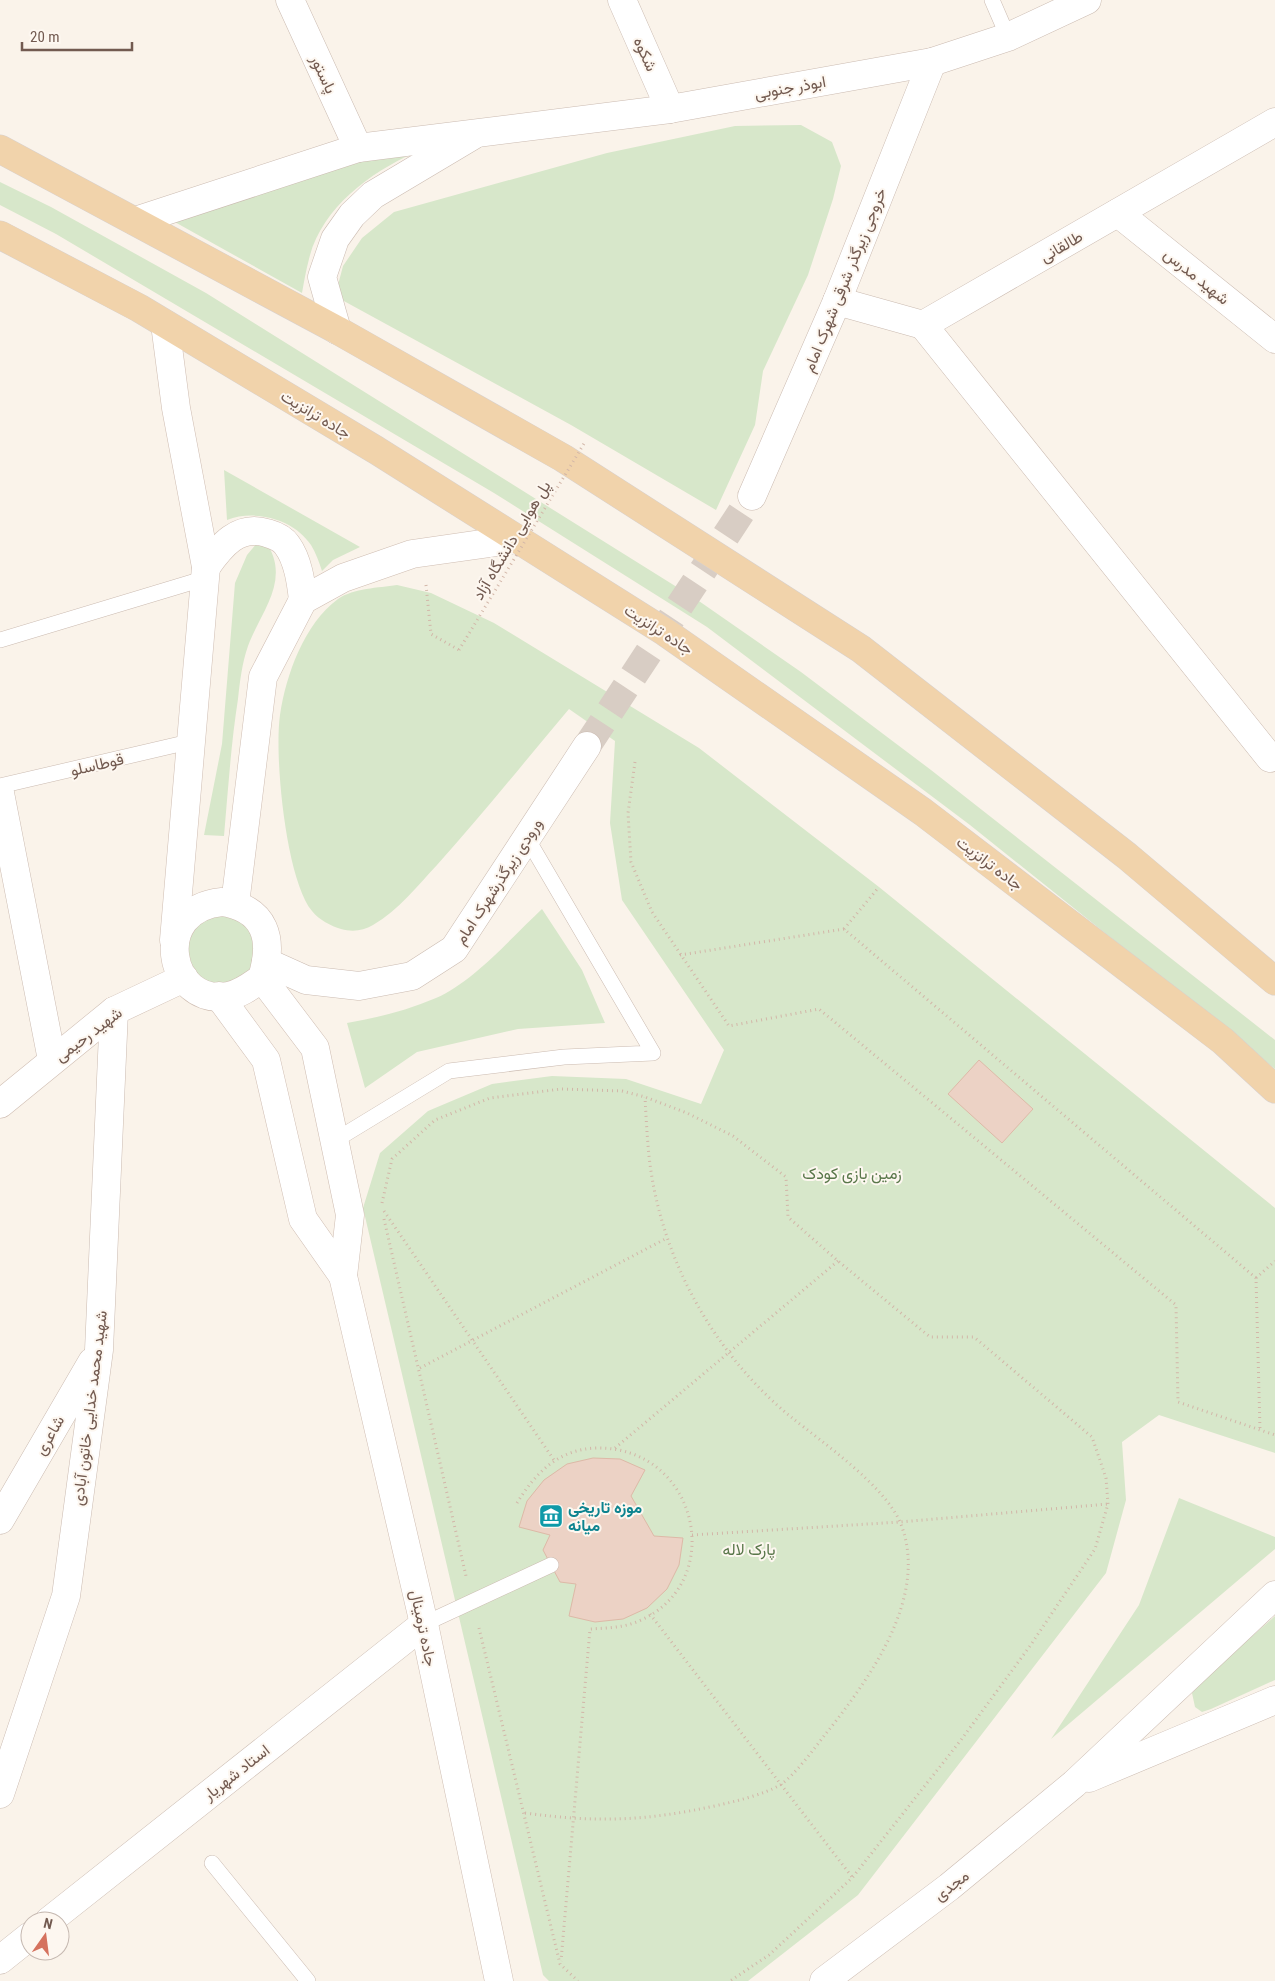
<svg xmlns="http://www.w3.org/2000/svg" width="1275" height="1981" viewBox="0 0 1275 1981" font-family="'Roboto Condensed',Vazirmatn,sans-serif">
<rect width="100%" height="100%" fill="#faf3ea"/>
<g fill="#d7e7ca">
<path d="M 801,125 L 832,142 L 841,166 L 833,199 L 808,275 L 763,371 L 755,425 L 716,510 L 571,425 L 342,300 L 338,285 L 343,266 L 362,238 L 394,212 L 607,153 L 735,126 Z"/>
<path d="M 414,153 C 369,173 321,209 309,259 C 306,270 304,282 302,293 L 173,221 L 383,155 Z"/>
<path d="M 0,182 L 51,207 L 206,293 L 696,599 L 801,672 L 931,770 L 1275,1040 L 1275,1069 L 970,825 L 707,627 L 494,493 L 56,234 L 0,205 Z"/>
<path d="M 224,470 L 360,547 L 333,560 L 322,571 C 319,562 316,553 311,545 C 294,519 255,509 227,520 Z"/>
<path d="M 257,543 L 269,547 C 289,583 260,613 248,646 C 242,663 240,681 238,699 C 231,744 228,790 224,836 L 204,835 L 222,744 L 235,583 L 247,555 Z"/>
<path d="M 397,585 L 431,593 L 494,623 L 699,748 L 879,887 L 1275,1208 L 1275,1453 L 1159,1415 L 1122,1442 L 1126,1500 L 1106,1573 L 858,1895 L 748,1981 L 549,1981 L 543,1975 L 363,1208 L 380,1153 L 428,1111 L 492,1084 L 552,1076 L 626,1079 L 701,1104 L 724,1050 L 622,900 L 610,823 L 615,741 L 569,709 C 525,761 483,814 437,865 C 417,886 399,910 373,925 C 363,931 352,932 341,929 C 331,926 319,920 312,911 C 286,880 274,756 280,715 C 286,675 304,624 338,599 C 354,588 378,588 397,585 Z"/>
<path d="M 542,909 L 582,970 L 605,1023 L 518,1029 L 417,1052 L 365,1088 L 347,1023 C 377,1018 408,1010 436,998 C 473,982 512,937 542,909 Z"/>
<path d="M 236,912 L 263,951 L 244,983 L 207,985 C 180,959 179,951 198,919 Z"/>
<path d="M 1179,1498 L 1275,1537 L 1275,1549 L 1051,1739 L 1139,1605 Z"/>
<path d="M 1275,1616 L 1275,1680 L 1211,1709 L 1202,1712 L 1195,1707 L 1192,1693 L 1211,1672 Z"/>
</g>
<g fill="#ecd2c5" stroke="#ddb9a7">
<path d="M 979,1060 L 1033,1109 L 1002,1143 L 948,1094 Z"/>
<path d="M 593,1458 L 620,1459 L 645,1470 L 631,1496 L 654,1536 L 683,1538 L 679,1565 L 667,1589 L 647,1608 L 623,1619 L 595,1622 L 569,1616 L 576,1584 L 560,1582 L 543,1550 L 550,1535 L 519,1527 L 527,1501 L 544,1480 L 567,1464 Z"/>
</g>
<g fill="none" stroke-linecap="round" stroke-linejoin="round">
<path stroke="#d8cdc4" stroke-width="28" stroke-dasharray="28 14" stroke-linecap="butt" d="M 587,746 L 752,496"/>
<defs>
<g id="service">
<path d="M 992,0 L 1008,37"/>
<path d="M 0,640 L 206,578"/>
<path d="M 0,786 L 193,741"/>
<path d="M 334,1141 L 449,1071 L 564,1057 L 653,1053 L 527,838"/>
<path d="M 424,1624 L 551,1565"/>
<path d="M 212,1863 L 308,1981"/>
</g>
<g id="minor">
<path d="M 290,0 L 358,148"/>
<path d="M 622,0 L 670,109"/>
<path d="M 1118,213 L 1275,339"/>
<path d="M 837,301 L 923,325 L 1275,122"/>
<path d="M 923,325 L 1270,758"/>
<path d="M 0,793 L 52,1060"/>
<path d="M 0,1520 L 92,1362"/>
<path d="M 0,1794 L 66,1596 L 99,1350 L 114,1011"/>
<path d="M 49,1921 L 424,1624"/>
<path d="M 0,1960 L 30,1936"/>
</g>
<g id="tertiary">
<path d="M 135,221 L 358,148 L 670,109 L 932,62 L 1008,37 L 1087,0"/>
<path d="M 337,330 L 322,277 L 335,239 L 352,215 L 373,195 L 472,136"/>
<path d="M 752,496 L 837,301 L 932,62"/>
<path d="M 266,962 L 306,980 L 359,986 L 412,976 L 454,949 L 587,746"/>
<path d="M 1089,1778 L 1275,1700"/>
<path d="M 824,1981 L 949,1887 L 1074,1784 L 1275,1595"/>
</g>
<g id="secondary">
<path d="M 165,324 L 176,408 L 206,567 L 174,940"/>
<path d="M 206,567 C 221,546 238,524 267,533 C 274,535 283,539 287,545 C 298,560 301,582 303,600"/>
<path d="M 222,902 C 266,909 274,939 262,978 C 252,985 241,994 228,996 C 168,1007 149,909 222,902 Z"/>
<path d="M 235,904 L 263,677 L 303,600 L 343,578 L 412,554 L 517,539"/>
<path d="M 262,978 L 315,1048 L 350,1215 L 343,1276 L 424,1624 L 499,1981"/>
<path d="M 219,996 L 266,1060 L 303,1219 L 343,1276"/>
<path d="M 0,1104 L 114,1011 L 184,978"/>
</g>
<g id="primary">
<path d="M 0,149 L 337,330 L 563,458 L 861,649 L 1127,856 L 1275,981"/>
<path d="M 0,235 L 139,308 L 376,450 L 665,632 L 923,812 L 1223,1041 L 1275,1089"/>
</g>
</defs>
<use href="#service" stroke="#cbbbb1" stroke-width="16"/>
<use href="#minor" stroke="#cbbbb1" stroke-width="29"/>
<use href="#tertiary" stroke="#cbbbb1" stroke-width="29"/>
<use href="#secondary" stroke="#cfbdb2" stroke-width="29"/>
<use href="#primary" stroke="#d8d1ce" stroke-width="29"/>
<g stroke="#d2b6a8" stroke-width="3" stroke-dasharray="1 4" stroke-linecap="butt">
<path d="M 426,585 L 431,634 L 459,650"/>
<path d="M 635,762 L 628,813 L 631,862 L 652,912 L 729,1026 L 819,1009 L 1176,1305 L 1178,1402 L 1275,1435"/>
<path d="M 844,929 L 879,887"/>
<path d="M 680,955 L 844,929 L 1256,1278 L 1260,1430"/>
<path d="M 382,1203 L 392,1159 L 435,1120 L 490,1098 L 561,1089 L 622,1091 L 645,1097 L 687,1113 L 733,1136 L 786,1177 L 788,1217 L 838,1261 L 930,1337 L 974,1337 L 1092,1437 L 1106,1478 L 1108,1504 L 1095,1549 L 1030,1646 L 961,1740 L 852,1878 L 769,1955 L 730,1981"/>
<path d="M 384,1211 L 554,1460"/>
<path d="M 384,1219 L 466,1576"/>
<path d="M 1256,1278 L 1275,1261"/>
<path d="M 420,1368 L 667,1238"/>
<path d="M 615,1448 L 838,1261"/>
<path d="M 517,1503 C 536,1472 559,1449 597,1448 C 699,1447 728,1583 639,1621 C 623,1628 606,1628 590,1629 L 561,1961"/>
<path d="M 692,1535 L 900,1522 L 1108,1504"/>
<path d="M 650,1614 L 852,1877"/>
<path d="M 479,1628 L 560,1964 L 578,1981"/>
<path d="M 525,1813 C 598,1823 647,1821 719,1805 C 737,1801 765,1794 780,1785 C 793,1777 814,1749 824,1736 C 868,1681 931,1596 900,1522 C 884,1485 822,1442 791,1417 C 713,1353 660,1257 649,1156 C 647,1136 646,1116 645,1097"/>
</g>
<use href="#service" stroke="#fff" stroke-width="15"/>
<use href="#minor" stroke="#fff" stroke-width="28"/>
<use href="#tertiary" stroke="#fff" stroke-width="28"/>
<use href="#secondary" stroke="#fff" stroke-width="28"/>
<use href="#primary" stroke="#f1d3ab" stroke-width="28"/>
<path stroke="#d2b6a8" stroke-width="3" stroke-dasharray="1 4" stroke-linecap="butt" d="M 459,650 L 585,442"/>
</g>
<defs>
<symbol id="museum-square" viewBox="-11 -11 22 22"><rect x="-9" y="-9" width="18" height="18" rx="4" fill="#0f9aa8" stroke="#fdf7f0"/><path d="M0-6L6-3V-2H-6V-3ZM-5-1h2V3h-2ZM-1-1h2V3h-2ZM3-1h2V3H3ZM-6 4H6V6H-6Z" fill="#fff"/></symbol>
</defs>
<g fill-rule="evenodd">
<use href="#museum-square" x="537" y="1502" width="28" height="28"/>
</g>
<g text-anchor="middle" stroke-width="4" stroke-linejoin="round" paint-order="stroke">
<g font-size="16" fill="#725a50" stroke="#fdf7f0">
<text transform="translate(646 54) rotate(66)" y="6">شکوه</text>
<text transform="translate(324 74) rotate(65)" y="6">پاستور</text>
<text transform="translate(790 87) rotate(-10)" y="6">ابوذر جنوبی</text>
<text transform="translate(1061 246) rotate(-30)" y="6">طالقانی</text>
<text transform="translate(1197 276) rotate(39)" y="6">شهید مدرس</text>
<text transform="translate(844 280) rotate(-68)" y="6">خروجی زیرگذر شرقی شهرک امام</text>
<text transform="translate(316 414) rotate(31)" y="6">جاده ترانزیت</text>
<text transform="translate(511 540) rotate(-59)" y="6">پل هوایی دانشگاه آزاد</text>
<text transform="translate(659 629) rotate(33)" y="6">جاده ترانزیت</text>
<text transform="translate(97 764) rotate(-13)" y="6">قوطاسلو</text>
<text transform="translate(990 863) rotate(37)" y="6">جاده ترانزیت</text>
<text transform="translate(498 881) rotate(-57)" y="6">ورودی زیرگذرشهرک امام</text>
<text transform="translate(88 1034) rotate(-37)" y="6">شهید رحیمی</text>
<text transform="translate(89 1408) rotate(-83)" y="6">شهید محمد خدایی خاتون آبادی</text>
<text transform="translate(49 1435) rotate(-60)" y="6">شاعری</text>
<text transform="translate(424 1628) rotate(78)" y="6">جاده ترمینال</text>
<text transform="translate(236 1772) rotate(-38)" y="6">استاد شهریار</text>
<text transform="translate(951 1885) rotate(-38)" y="6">مجدی</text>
</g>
<g font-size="16" fill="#59774a" stroke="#fdf7f0">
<text x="852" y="1179">زمین بازی کودک</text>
<text x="749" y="1555">پارک لاله</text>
</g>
<g font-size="16" font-weight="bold" fill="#0d838f" stroke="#fdf7f0" text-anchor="start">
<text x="568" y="1513">موزه تاریخی<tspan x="568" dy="18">میانه</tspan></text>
</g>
</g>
<g transform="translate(45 1936) rotate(14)"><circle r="24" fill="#fdf7f0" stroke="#c5b8b0"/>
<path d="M0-4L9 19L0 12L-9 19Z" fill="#d5725e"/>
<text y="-8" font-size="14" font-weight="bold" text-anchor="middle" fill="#725a50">N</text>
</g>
<path d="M22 42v8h110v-8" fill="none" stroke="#725a50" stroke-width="2.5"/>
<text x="30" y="42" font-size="15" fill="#725a50" stroke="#fdf7f0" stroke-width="4" paint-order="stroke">20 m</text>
</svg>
